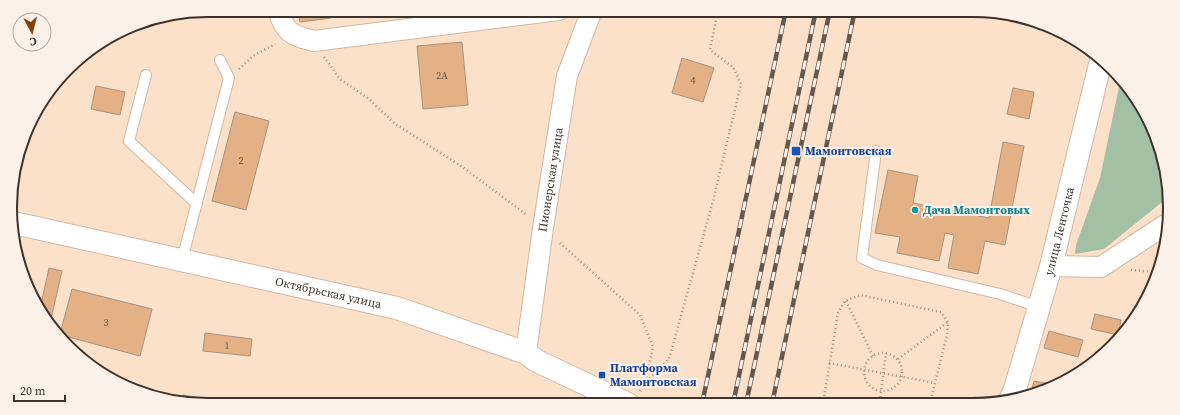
<svg xmlns="http://www.w3.org/2000/svg" width="1180" height="415" viewBox="0 0 1180 415" font-family="'Source Serif 4',serif">
<rect width="100%" height="100%" fill="#fbe0ca"/>
<path fill="#a3c0a5" d="M 1120,82 L 1143,109 L 1168,181 L 1167,198 L 1104,249 L 1075,254 L 1076,245 L 1100,178 Z"/>
<g fill="#e3b185" stroke="#aa927d">
<path d="M 298,10 L 330,10 L 331,18 L 300,22 Z"/>
<path d="M 462,42 L 468,105 L 423,109 L 417,46 Z"/>
<path d="M 682,58 L 714,68 L 703,102 L 672,93 Z"/>
<path d="M 96,86 L 125,92 L 120,115 L 91,109 Z"/>
<path d="M 1013,88 L 1034,92 L 1029,119 L 1007,114 Z"/>
<path d="M 235,112 L 269,121 L 246,210 L 212,201 Z"/>
<path d="M 1003,142 L 1024,146 L 1005,245 L 985,241 L 978,274 L 948,268 L 954,235 L 945,233 L 939,261 L 897,253 L 900,237 L 875,233 L 888,170 L 918,176 L 913,203 L 989,218 Z"/>
<path d="M 49,268 L 62,271 L 50,323 L 43,317 L 40,309 Z"/>
<path d="M 72,289 L 152,309 L 140,356 L 61,335 L 60,334 Z"/>
<path d="M 1095,314 L 1121,320 L 1118,335 L 1091,329 Z"/>
<path d="M 1049,331 L 1083,340 L 1078,357 L 1044,348 Z"/>
<path d="M 205,333 L 252,339 L 250,356 L 203,351 Z"/>
<path d="M 1034,381 L 1057,385 L 1031,393 Z"/>
<path d="M 183,395 L 201,398 L 200,404 L 183,402 Z"/>
<path d="M 875,401 L 886,402 L 886,404 L 874,404 Z"/>
</g>
<g fill="none" stroke-linecap="round" stroke-linejoin="round">
<defs>
<g id="service">
<path d="M 146,75 L 129,141 L 197,204"/>
<path d="M 876,151 L 862,258 L 877,265 L 1000,294 L 1039,307"/>
<path d="M 182,260 L 229,78 L 220,60"/>
</g>
<g id="minor">
<path d="M 278,10 C 285,33 291,35 314,41 L 559,10"/>
<path d="M 1051,266 L 1101,267 L 1165,225"/>
<path id="s1" d="M 526,353 L 543,228 L 567,76 L 592,10"/>
</g>
<g id="tertiary">
<path id="s2" d="M 14,223 L 397,308 L 526,353 L 537,361 L 628,404"/>
</g>
<g id="secondary">
<path id="s3" d="M 1010,400 L 1015,389 L 1051,266 L 1101,60"/>
</g>
</defs>
<use href="#service" stroke="#d2b8a2" stroke-width="12"/>
<use href="#minor" stroke="#d2b8a2" stroke-width="22"/>
<use href="#tertiary" stroke="#d2b8a2" stroke-width="24"/>
<use href="#secondary" stroke="#d2b8a2" stroke-width="24"/>
<g stroke="#a08d7d" stroke-width="2.5" stroke-dasharray="1 3" stroke-linecap="butt">
<path d="M 324,57 L 340,79 L 369,99 L 394,123 L 461,166 L 527,215"/>
<path d="M 239,69 L 253,56 L 275,44"/>
<path d="M 560,243 L 640,315 L 653,347 L 645,383"/>
<path d="M 1131,270 L 1158,272"/>
<path d="M 846,301 L 873,356"/>
<circle cx="883" cy="372" r="19"/>
<path d="M 898,359 L 948,322"/>
<path d="M 829,363 L 935,383"/>
<path d="M 640,391 L 645,383 L 669,359 L 713,201 L 741,84 L 733,67 L 710,50 L 718,10"/>
<path d="M 880,401 L 886,353"/>
<path d="M 823,404 L 838,313 L 845,301 L 860,295 L 941,312 L 948,322 L 947,335 L 930,403"/>
</g>
<use href="#service" stroke="#fff" stroke-width="10"/>
<use href="#minor" stroke="#fff" stroke-width="20"/>
<use href="#tertiary" stroke="#fff" stroke-width="22"/>
<use href="#secondary" stroke="#fff" stroke-width="22"/>
<defs>
<g id="rail">
<path d="M 702,404 L 786,10"/>
<path d="M 733,404 L 816,10"/>
<path d="M 746,404 L 830,10"/>
<path d="M 772,404 L 855,10"/>
</g>
</defs>
<use href="#rail" stroke="#66584d" stroke-width="4.5"/>
<use href="#rail" stroke="#fcf1e8" stroke-width="3" stroke-dasharray="9" stroke-linecap="butt"/>
</g>
<g fill="#1a4fb4" stroke="#fcf1e8" stroke-width="1.5">
<rect x="791" y="146" width="10" height="10" rx="2"/>
<rect x="598" y="371" width="8" height="8" rx="2"/>
</g>
<circle fill="#0f9aa8" stroke="#fcf1e8" stroke-width="1.5" cx="915" cy="210" r="4"/>
<g text-anchor="middle" stroke-width="4" stroke-linejoin="round" paint-order="stroke">
<g font-size="10" fill="#665241">
<text x="442" y="79">2А</text>
<text x="693" y="84">4</text>
<text x="241" y="164">2</text>
<text x="106" y="326">3</text>
<text x="227" y="349">1</text>
</g>
<g font-size="12" font-weight="bold" fill="#164399" stroke="#fcf1e8" text-anchor="start">
<text x="805" y="155">Мамонтовская</text>
<text x="610" y="372">Платформа<tspan x="610" dy="14">Мамонтовская</tspan></text>
</g>
<g font-size="12" fill="#3d332a" stroke="#fcf1e8">
<text dy="4" stroke="none"><textPath href="#s1" startOffset="175">Пионерская улица</textPath></text>
<text dy="4" stroke="none"><textPath href="#s3" startOffset="176">улица Ленточка</textPath></text>
<text dy="4" stroke="none"><textPath href="#s2" startOffset="322">Октябрьская улица</textPath></text>
</g>
<g font-size="12" font-weight="bold" fill="#0d838f" stroke="#fcf1e8" text-anchor="start">
<text x="923" y="214">Дача Мамонтовых</text>
</g>
</g>
<path d="M0 0H1180V415H0ZM207 17H973A190 190 0 0 1 1163 207V208A190 190 0 0 1 973 398H207A190 190 0 0 1 17 208V207A190 190 0 0 1 207 17Z" fill="#fcf1e8" fill-rule="evenodd"/>
<path fill="none" stroke="#3d332a" stroke-width="2" d="M207 17H973A190 190 0 0 1 1163 207V208A190 190 0 0 1 973 398H207A190 190 0 0 1 17 208V207A190 190 0 0 1 207 17Z"/>
<g transform="translate(32 32) rotate(173)"><circle r="19" fill="#fcf1e8" stroke="#b0a59c"/>
<path d="M0-3L7 15L0 10L-7 15Z" fill="#814204"/>
<text y="-6" font-size="11" font-weight="bold" text-anchor="middle" fill="#3d332a">С</text>
</g>
<path d="M14 395v6h51v-6" fill="none" stroke="#3d332a" stroke-width="2"/>
<text x="20" y="395" font-size="12" fill="#3d332a" stroke="#fcf1e8" stroke-width="3" paint-order="stroke">20 m</text>
</svg>
